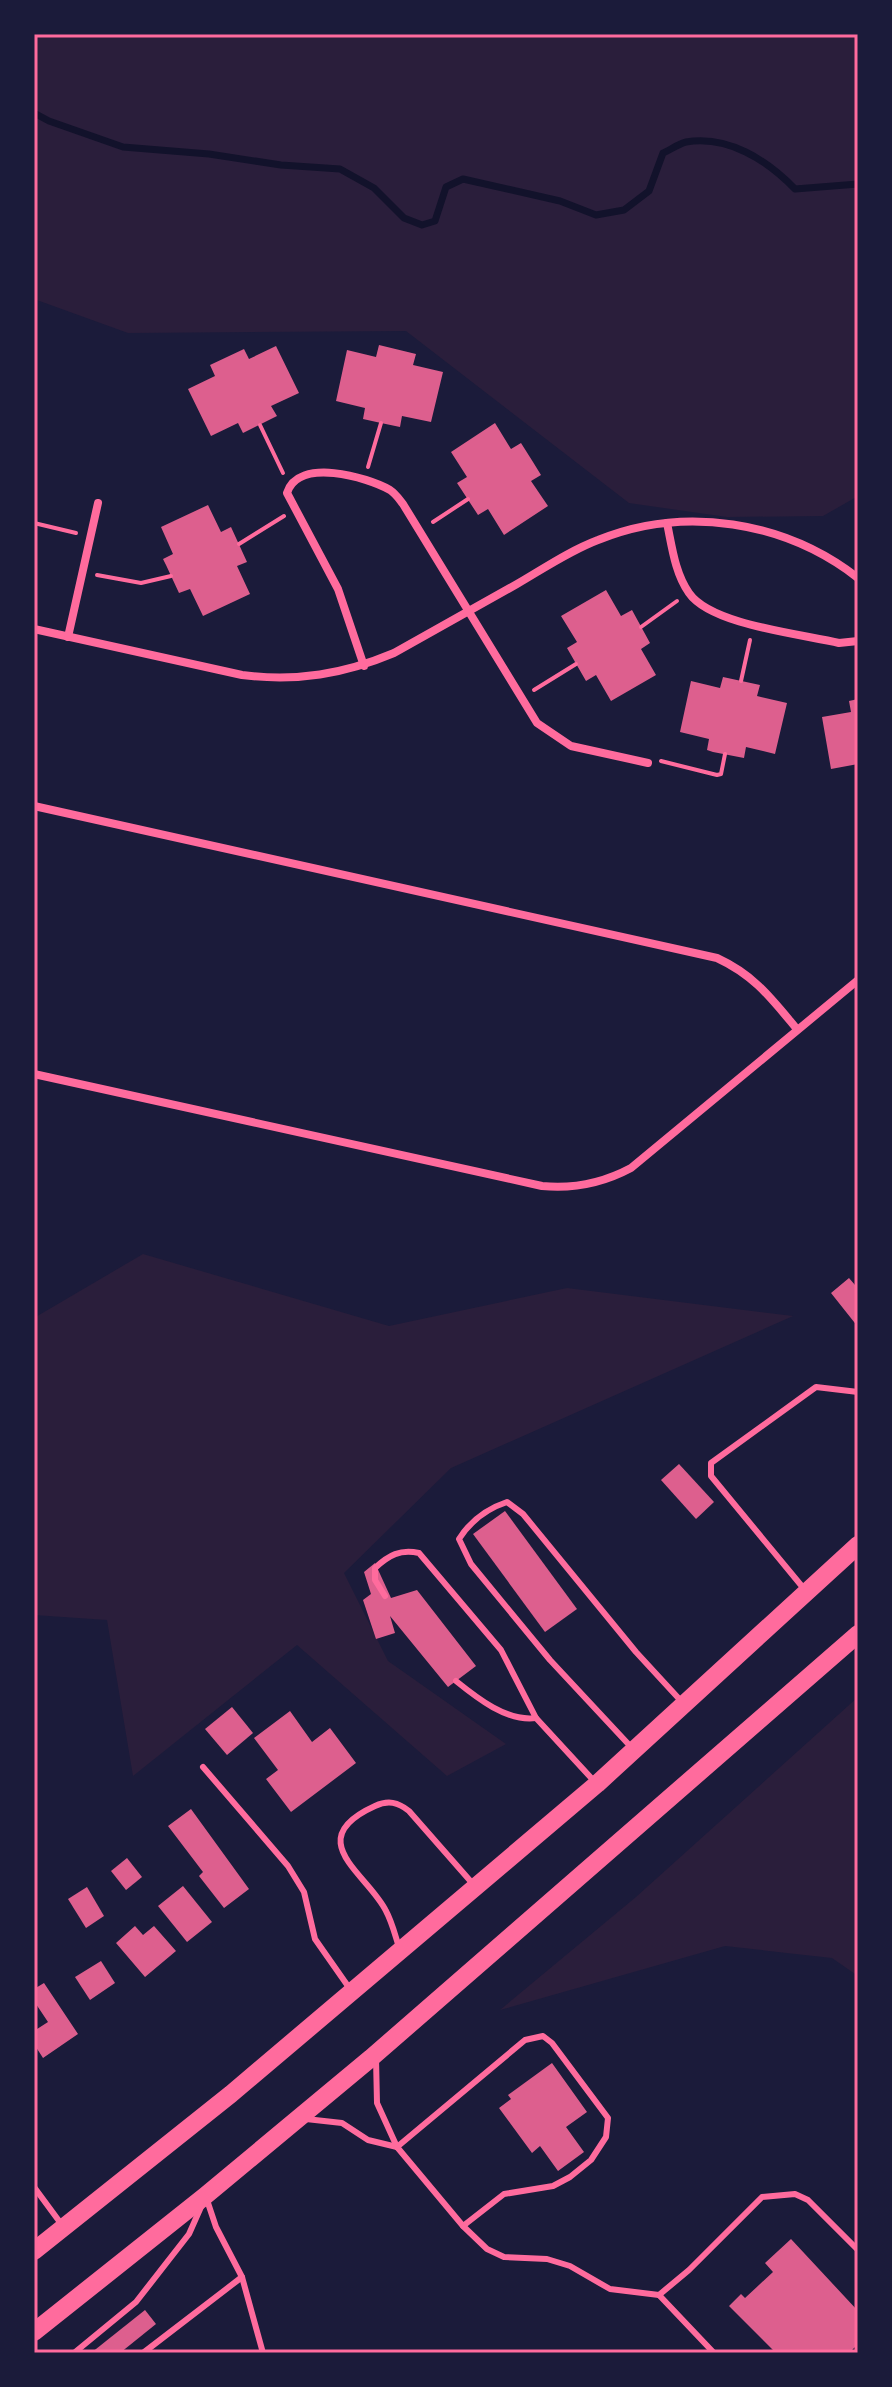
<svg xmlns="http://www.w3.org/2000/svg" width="892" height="2387" viewBox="0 0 892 2387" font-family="'Fira Sans Condensed',sans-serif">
<rect width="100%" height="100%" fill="#1b1b3a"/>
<g fill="#2a1e3b">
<path d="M 34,34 L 858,34 L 858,496 L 823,516 L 727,517 L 629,503 L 406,331 L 128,333 L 34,299 Z"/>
<path d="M 143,1254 L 389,1326 L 567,1288 L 793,1316 L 451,1468 L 344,1573 L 388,1661 L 506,1744 L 447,1776 L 297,1645 L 133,1776 L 107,1620 L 34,1615 L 34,1318 Z"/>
<path d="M 858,1697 L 858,1976 L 832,1958 L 725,1946 L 500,2010 L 636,1897 Z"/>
</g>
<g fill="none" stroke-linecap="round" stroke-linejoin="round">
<path stroke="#12122b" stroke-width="7" d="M 34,113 L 49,121 L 123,147 L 209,154 L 281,165 L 340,169 L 374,188 L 404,218 L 422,225 L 435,221 L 446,187 L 463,179 L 560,201 L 596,215 L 624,210 L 649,191 L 663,153 C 670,150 678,144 686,142 C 728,135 767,160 795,189 L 858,184"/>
</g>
<g fill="#dd5f8e">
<path d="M 379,345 L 416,354 L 413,365 L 443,372 L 431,422 L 402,416 L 400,427 L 381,423 L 363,419 L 365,408 L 336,401 L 347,350 L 376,357 Z"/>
<path d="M 276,346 L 299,393 L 271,406 L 277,416 L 243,433 L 238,423 L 211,436 L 188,389 L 215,376 L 210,365 L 244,349 L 249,359 Z"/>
<path d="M 495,423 L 511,449 L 521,443 L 533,462 L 541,475 L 531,481 L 548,506 L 504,535 L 488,509 L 478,515 L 461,489 L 457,483 L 467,477 L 451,452 Z"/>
<path d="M 208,505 L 221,532 L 231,527 L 247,562 L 237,566 L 250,594 L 203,616 L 190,589 L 179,593 L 166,565 L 163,559 L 173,554 L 161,527 Z"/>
<path d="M 606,590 L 621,616 L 632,610 L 650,643 L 641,649 L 656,675 L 611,701 L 596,675 L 586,681 L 567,648 L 577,642 L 561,616 Z"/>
<path d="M 723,677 L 760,685 L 757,696 L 787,703 L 775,754 L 746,747 L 744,758 L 713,752 L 707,750 L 709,739 L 680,732 L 691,681 L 720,688 Z"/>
<path d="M 858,699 L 858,764 L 831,769 L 822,717 L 851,712 L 849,701 Z"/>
<path d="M 849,1278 L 855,1285 L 858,1282 L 858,1327 L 831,1293 Z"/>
<path d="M 679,1464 L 714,1502 L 696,1519 L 661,1480 Z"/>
<path d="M 505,1511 L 577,1609 L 545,1632 L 473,1534 Z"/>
<path d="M 375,1563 L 391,1598 L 417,1590 L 476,1666 L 448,1687 L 390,1616 L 395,1633 L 376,1639 L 363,1600 L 371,1594 L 364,1572 Z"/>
<path d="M 232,1707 L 253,1733 L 227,1755 L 205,1729 Z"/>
<path d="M 290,1711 L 312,1742 L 330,1728 L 356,1763 L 291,1812 L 266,1779 L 278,1770 L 254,1738 Z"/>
<path d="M 191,1809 L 249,1889 L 224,1908 L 199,1876 L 203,1872 L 168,1826 Z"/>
<path d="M 127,1858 L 142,1877 L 126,1890 L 111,1871 Z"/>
<path d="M 183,1886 L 212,1922 L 187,1942 L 158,1906 Z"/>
<path d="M 87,1887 L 104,1916 L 86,1928 L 68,1899 Z"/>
<path d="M 135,1926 L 143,1935 L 154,1926 L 176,1951 L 145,1977 L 116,1943 Z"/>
<path d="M 101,1961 L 115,1983 L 90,2000 L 75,1977 Z"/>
<path d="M 44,1983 L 78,2034 L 43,2058 L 34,2044 L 34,2031 L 48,2022 L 34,2001 L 34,1989 Z"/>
<path d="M 552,2063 L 587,2112 L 566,2127 L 584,2152 L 558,2171 L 540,2146 L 532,2153 L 499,2108 L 511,2099 L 508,2095 Z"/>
<path d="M 791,2239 L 858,2311 L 858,2344 L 849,2353 L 776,2353 L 729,2306 L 741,2294 L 745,2298 L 773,2272 L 765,2263 Z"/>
<path d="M 145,2310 L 156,2324 L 120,2353 L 91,2353 Z"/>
</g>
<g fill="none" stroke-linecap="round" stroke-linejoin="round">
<g stroke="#ff6b9d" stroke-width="4">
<path d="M 260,425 L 283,473"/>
<path d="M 368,467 L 381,423"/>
<path d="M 433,522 L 468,499"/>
<path d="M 34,523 L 76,533"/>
<path d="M 239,544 L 284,516"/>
<path d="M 97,575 L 141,583 L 171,576"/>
<path d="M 641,627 L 677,601"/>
<path d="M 741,681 L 750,640"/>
<path d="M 534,690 L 576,664"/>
<path d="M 661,761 L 717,775 L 721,774 L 725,754"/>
</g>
<g stroke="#ff6b9d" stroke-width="6">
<path d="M 805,1590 L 711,1476 L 711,1463 L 816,1387 L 858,1392"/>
<path d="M 385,1596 L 375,1580 L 375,1568 C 389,1555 400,1549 419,1553 L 501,1650 L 536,1718 C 507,1722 477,1698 456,1681"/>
<path d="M 536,1718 L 594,1781"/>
<path d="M 632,1748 L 550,1660 L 471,1564 L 459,1539 C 471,1520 486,1509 507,1502 L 523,1514 L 636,1652 L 682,1702"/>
<path d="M 203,1767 L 288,1866 L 304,1892 L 315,1939 L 350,1989"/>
<path d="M 399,1947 C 395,1935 392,1922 386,1911 C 368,1874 300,1840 375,1806 C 388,1800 398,1802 409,1811 L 473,1884"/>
<path d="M 376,2058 L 377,2103 L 397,2147 L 463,2226 L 487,2249 L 504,2257 L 547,2259 L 570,2266 L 610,2289 L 659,2295 L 714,2353"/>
<path d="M 306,2119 L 342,2123 L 368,2140 L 397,2147"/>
<path d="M 397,2147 L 525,2040 L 543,2036 L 552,2043 L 608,2118 L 606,2137 L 591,2160 L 570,2177 L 553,2186 L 504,2194 L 463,2226"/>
<path d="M 34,2187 L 62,2225"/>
<path d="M 207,2200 L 216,2227 L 242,2277 L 263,2353"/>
<path d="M 659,2295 L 689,2270 L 762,2197 L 795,2194 L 808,2200 L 858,2250"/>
<path d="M 74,2353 L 136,2302 L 189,2234 L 201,2207"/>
<path d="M 143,2353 L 242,2277"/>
</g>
<g stroke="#ff6b9d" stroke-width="8">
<path d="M 667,523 C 672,547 675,573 689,593 C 711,625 801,634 839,643 L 858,641"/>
<path d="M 34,629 L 242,675 C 297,682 344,674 394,653 C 435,630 476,607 517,584 C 543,569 569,551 598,540 C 684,505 785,521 858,578"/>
<path d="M 68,637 L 98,503"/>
<path d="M 364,666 L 338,589 L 287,493 C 298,457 367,477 390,490 C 396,494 399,499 403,504 L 537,723 L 571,746 L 648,763"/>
<path d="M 34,806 L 717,958 C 754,975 771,998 796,1028"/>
<path d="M 34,1074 L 542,1186 C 573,1189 603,1183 631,1168 L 858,980"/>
</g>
<g stroke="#ff6b9d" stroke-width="18">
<path d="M 34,2251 L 231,2094 L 597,1784 L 858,1545"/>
<path d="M 34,2332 L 205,2196 L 371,2058 L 858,1634"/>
</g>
</g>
<rect width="892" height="2387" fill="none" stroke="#1b1b3a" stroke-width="72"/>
<rect x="36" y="36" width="820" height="2315" fill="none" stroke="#ff6b9d" stroke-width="3"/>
</svg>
